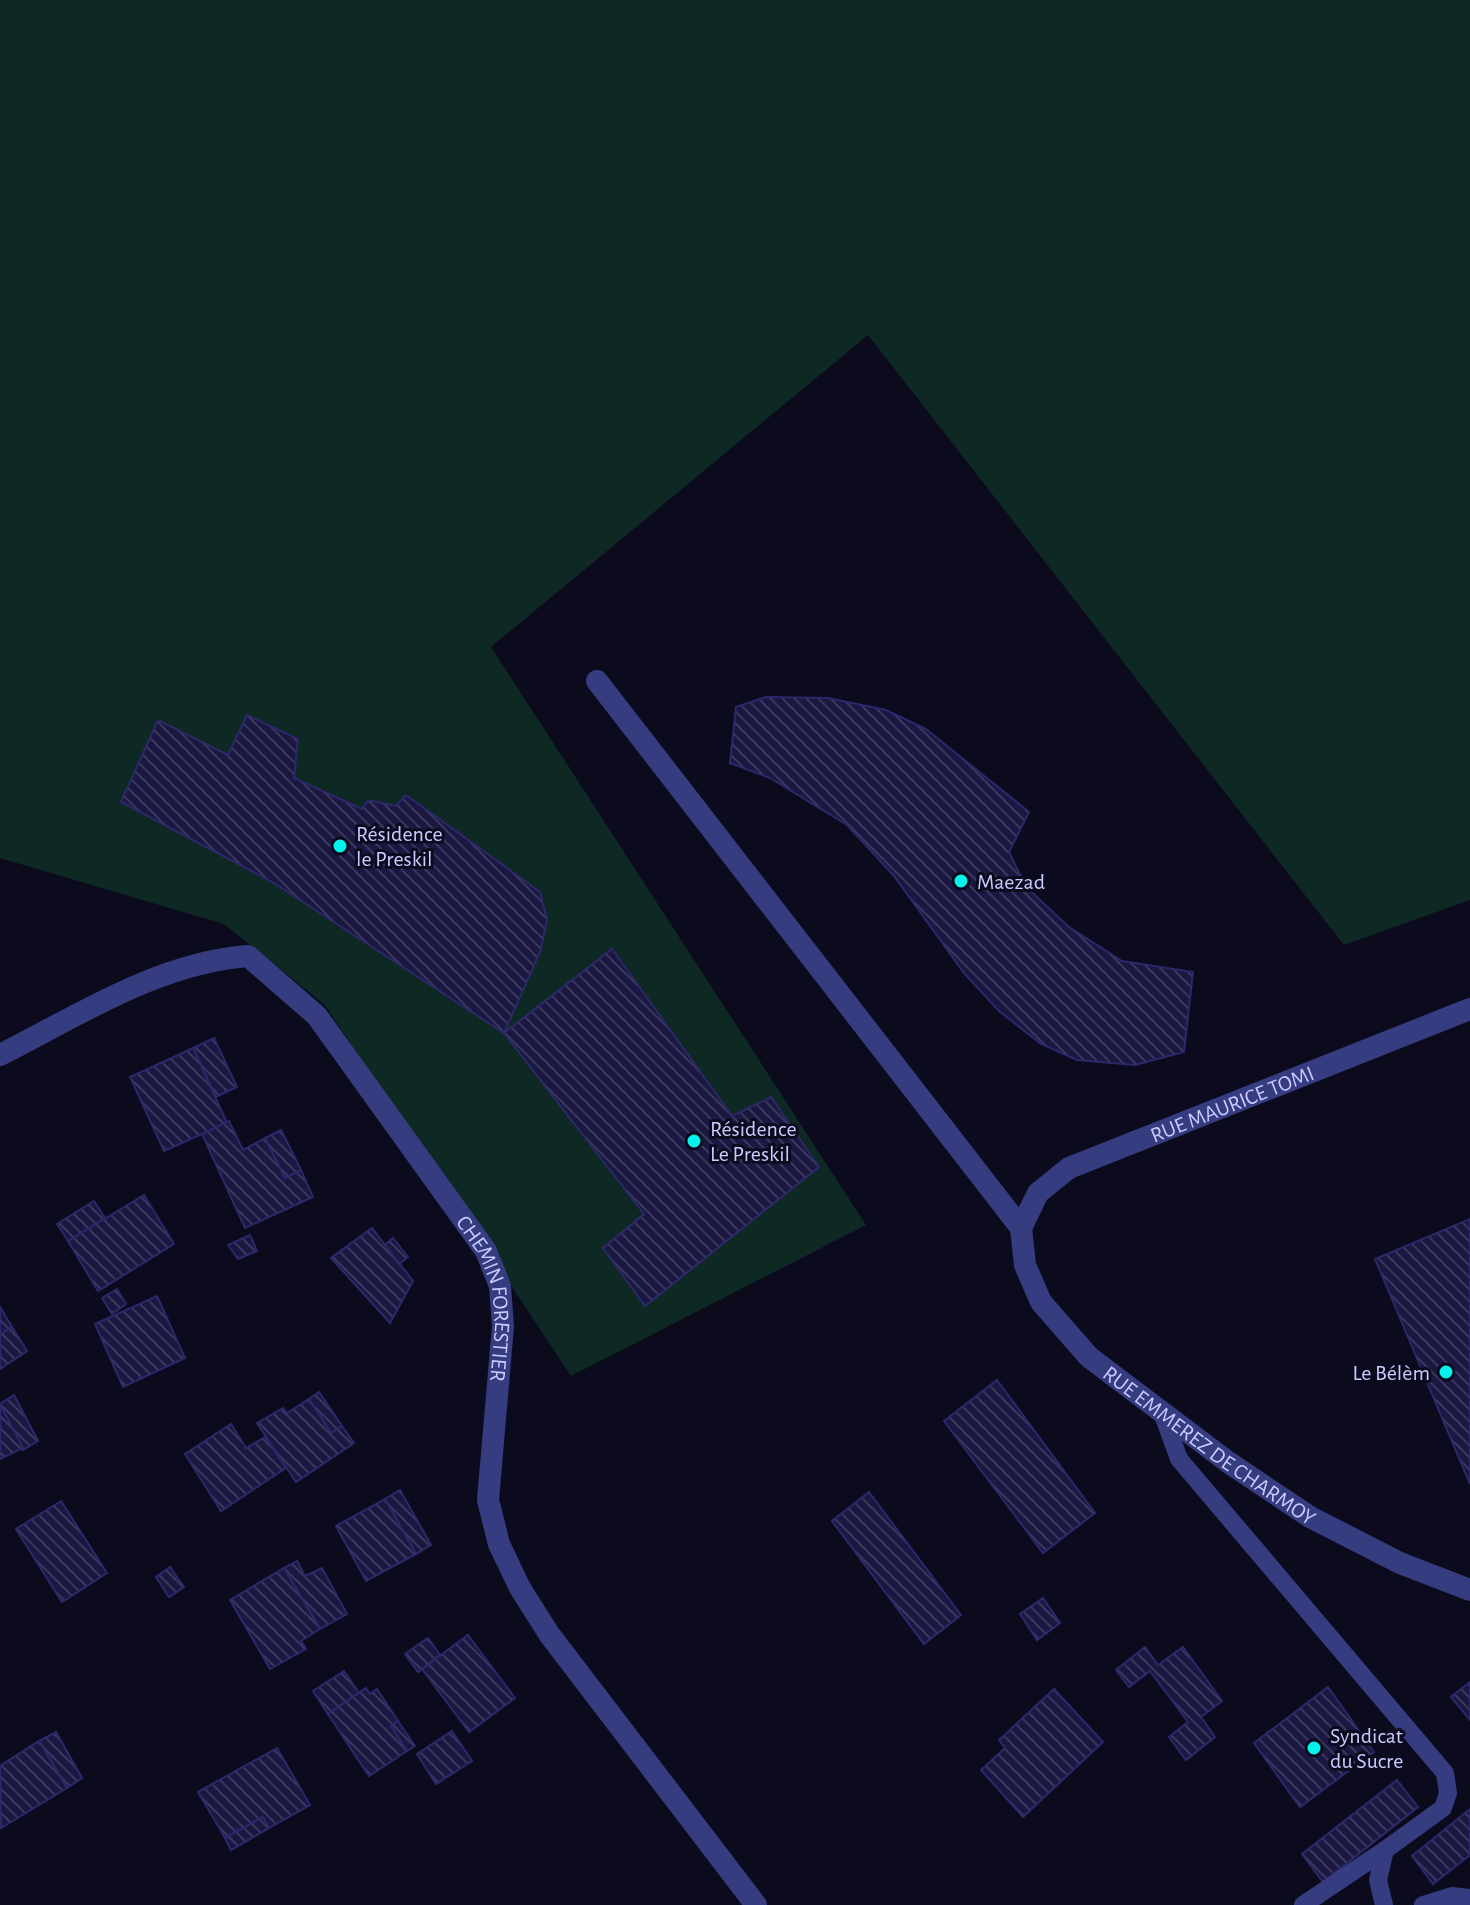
<svg xmlns="http://www.w3.org/2000/svg" width="1470" height="1905" viewBox="0 0 1470 1905" font-family="'Alegreya Sans',sans-serif">
<defs>
<pattern id="building-back-hatch" width="6" height="6" patternUnits="userSpaceOnUse" patternTransform="scale(2)"><rect width="6" height="6" fill="#1a1740"/><path d="M-1 5l2 2M0 0l6 6M5-1l2 2" fill="none" stroke="#3a375d"/></pattern>
</defs>
<rect width="100%" height="100%" fill="#0c0b1e"/>
<path fill="#0e2824" d="M 0,0 L 1470,0 L 1470,900 L 1344,945 L 868,335 L 491,647 L 866,1225 L 571,1376 L 325,1005 L 224,924 L 0,858 Z"/>
<g fill="url(#building-back-hatch)" stroke="#2d286c" stroke-width="2">
<path d="M 766,697 L 828,698 L 886,710 L 926,729 L 1029,812 L 1009,852 L 1026,887 L 1069,927 L 1122,961 L 1193,972 L 1184,1052 L 1135,1065 L 1077,1060 L 1041,1044 L 999,1011 L 964,973 L 894,876 L 847,825 L 770,778 L 730,763 L 736,707 Z"/>
<path d="M 247,715 L 298,739 L 294,778 L 362,809 L 368,800 L 396,806 L 406,795 L 540,892 L 547,920 L 540,952 L 504,1033 L 274,883 L 121,802 L 158,720 L 228,755 Z"/>
<path d="M 612,949 L 732,1116 L 771,1097 L 819,1167 L 645,1306 L 603,1248 L 644,1214 L 504,1033 Z"/>
<path d="M 214,1038 L 237,1087 L 216,1097 L 193,1048 Z"/>
<path d="M 193,1048 L 227,1123 L 164,1151 L 130,1077 Z"/>
<path d="M 229,1121 L 243,1150 L 265,1138 L 285,1178 L 301,1170 L 313,1197 L 245,1228 L 202,1134 Z"/>
<path d="M 281,1130 L 301,1170 L 285,1178 L 265,1138 Z"/>
<path d="M 144,1195 L 174,1244 L 98,1291 L 68,1241 Z"/>
<path d="M 94,1201 L 105,1218 L 68,1241 L 57,1224 Z"/>
<path d="M 1470,1219 L 1470,1484 L 1375,1259 Z"/>
<path d="M 372,1228 L 413,1281 L 390,1323 L 331,1258 Z"/>
<path d="M 250,1235 L 257,1251 L 238,1259 L 228,1245 Z"/>
<path d="M 393,1238 L 408,1257 L 399,1264 L 385,1245 Z"/>
<path d="M 117,1289 L 126,1304 L 112,1314 L 102,1298 Z"/>
<path d="M 157,1296 L 185,1358 L 123,1387 L 95,1324 Z"/>
<path d="M 0,1307 L 12,1327 L 0,1335 Z"/>
<path d="M 12,1327 L 27,1351 L 0,1369 L 0,1335 Z"/>
<path d="M 997,1380 L 1095,1513 L 1043,1553 L 944,1421 Z"/>
<path d="M 319,1392 L 342,1426 L 331,1433 L 309,1399 Z"/>
<path d="M 14,1395 L 38,1441 L 23,1450 L 0,1404 Z"/>
<path d="M 309,1399 L 331,1433 L 342,1426 L 354,1443 L 296,1482 L 257,1423 L 283,1408 L 287,1413 Z"/>
<path d="M 0,1404 L 23,1448 L 0,1459 Z"/>
<path d="M 231,1424 L 246,1448 L 265,1437 L 286,1468 L 221,1511 L 185,1454 Z"/>
<path d="M 400,1490 L 431,1545 L 416,1554 L 385,1499 Z"/>
<path d="M 869,1492 L 961,1615 L 924,1644 L 832,1521 Z"/>
<path d="M 385,1499 L 416,1554 L 366,1581 L 336,1526 Z"/>
<path d="M 61,1501 L 107,1573 L 62,1602 L 16,1529 Z"/>
<path d="M 297,1561 L 305,1576 L 322,1568 L 347,1614 L 320,1629 L 284,1568 Z"/>
<path d="M 170,1567 L 184,1587 L 169,1597 L 156,1577 Z"/>
<path d="M 284,1568 L 320,1629 L 301,1641 L 306,1649 L 270,1669 L 230,1600 Z"/>
<path d="M 1043,1598 L 1060,1623 L 1037,1640 L 1020,1614 Z"/>
<path d="M 468,1635 L 515,1698 L 469,1732 L 422,1669 Z"/>
<path d="M 428,1638 L 440,1655 L 418,1672 L 405,1654 Z"/>
<path d="M 1145,1647 L 1158,1665 L 1183,1647 L 1222,1701 L 1201,1717 L 1215,1737 L 1186,1760 L 1169,1737 L 1188,1722 L 1150,1671 L 1129,1687 L 1116,1670 Z"/>
<path d="M 344,1671 L 359,1693 L 328,1714 L 313,1691 Z"/>
<path d="M 1470,1682 L 1470,1720 L 1451,1697 Z"/>
<path d="M 1328,1687 L 1374,1752 L 1300,1807 L 1254,1743 Z"/>
<path d="M 366,1688 L 370,1694 L 377,1689 L 398,1721 L 391,1726 L 407,1751 L 369,1776 L 328,1714 Z"/>
<path d="M 1054,1689 L 1103,1742 L 1023,1817 L 981,1770 L 1005,1748 L 999,1740 Z"/>
<path d="M 398,1721 L 415,1746 L 407,1751 L 391,1726 Z"/>
<path d="M 452,1731 L 472,1761 L 436,1784 L 417,1754 Z"/>
<path d="M 56,1732 L 82,1778 L 67,1788 L 39,1741 Z"/>
<path d="M 39,1741 L 67,1788 L 1,1828 L 0,1766 Z"/>
<path d="M 277,1748 L 310,1805 L 269,1828 L 263,1817 L 225,1838 L 198,1792 Z"/>
<path d="M 1397,1780 L 1418,1807 L 1323,1882 L 1302,1854 Z"/>
<path d="M 1470,1809 L 1470,1855 L 1433,1884 L 1412,1856 Z"/>
<path d="M 263,1817 L 269,1828 L 231,1850 L 225,1838 Z"/>
</g>
<g fill="none" stroke-linecap="round" stroke-linejoin="round">
<g stroke="#353c7f" stroke-width="18">
<path d="M 1163,1415 L 1179,1459 L 1445,1773 L 1448,1793 L 1443,1808 L 1385,1850 L 1378,1880 L 1384,1905"/>
<path d="M 1303,1905 L 1385,1850"/>
<path d="M 1423,1905 L 1452,1896 L 1470,1898"/>
</g>
<g stroke="#353c7f" stroke-width="22">
<path d="M 597,681 L 1021,1228"/>
<path id="s1" d="M 0,1055 C 79,1015 158,963 248,956 L 317,1016 L 486,1251 L 500,1286 L 503,1326 L 488,1500 L 499,1544 L 520,1588 L 549,1634 L 756,1905"/>
<path id="s2" d="M 1021,1228 L 1025,1265 L 1041,1302 L 1089,1357 L 1228,1462 L 1310,1517 L 1400,1563 L 1470,1590"/>
<path id="s3" d="M 1021,1228 L 1038,1193 L 1069,1168 L 1470,1009"/>
</g>
</g>
<g fill="#00f4ec" stroke="#0c0b1e" stroke-width="3">
<circle cx="340" cy="846" r="8"/>
<circle cx="961" cy="881" r="8"/>
<circle cx="694" cy="1141" r="8"/>
<circle cx="1446" cy="1372" r="8"/>
<circle cx="1314" cy="1748" r="8"/>
</g>
<g text-anchor="middle" stroke-width="6" stroke-linejoin="round" paint-order="stroke">
<g font-size="22" fill="#c9caff" stroke="#0c0b1e" text-anchor="start">
<text x="356" y="841">Résidence<tspan x="356" dy="25">le Preskil</tspan></text>
<text x="977" y="889">Maezad</text>
<text x="710" y="1136">Résidence<tspan x="710" dy="25">Le Preskil</tspan></text>
<text x="1430" y="1380" text-anchor="end">Le Bélèm</text>
<text x="1330" y="1743">Syndicat<tspan x="1330" dy="25">du Sucre</tspan></text>
</g>
<g font-size="22" fill="#c9caff" stroke="#0c0b1e">
<text dy="8" stroke="none"><textPath href="#s3" startOffset="254">RUE MAURICE TOMI</textPath></text>
<text dy="8" stroke="none"><textPath href="#s1" startOffset="696">CHEMIN FORESTIER</textPath></text>
<text dy="8" stroke="none"><textPath href="#s2" startOffset="300">RUE EMMEREZ DE CHARMOY</textPath></text>
</g>
</g>
</svg>
